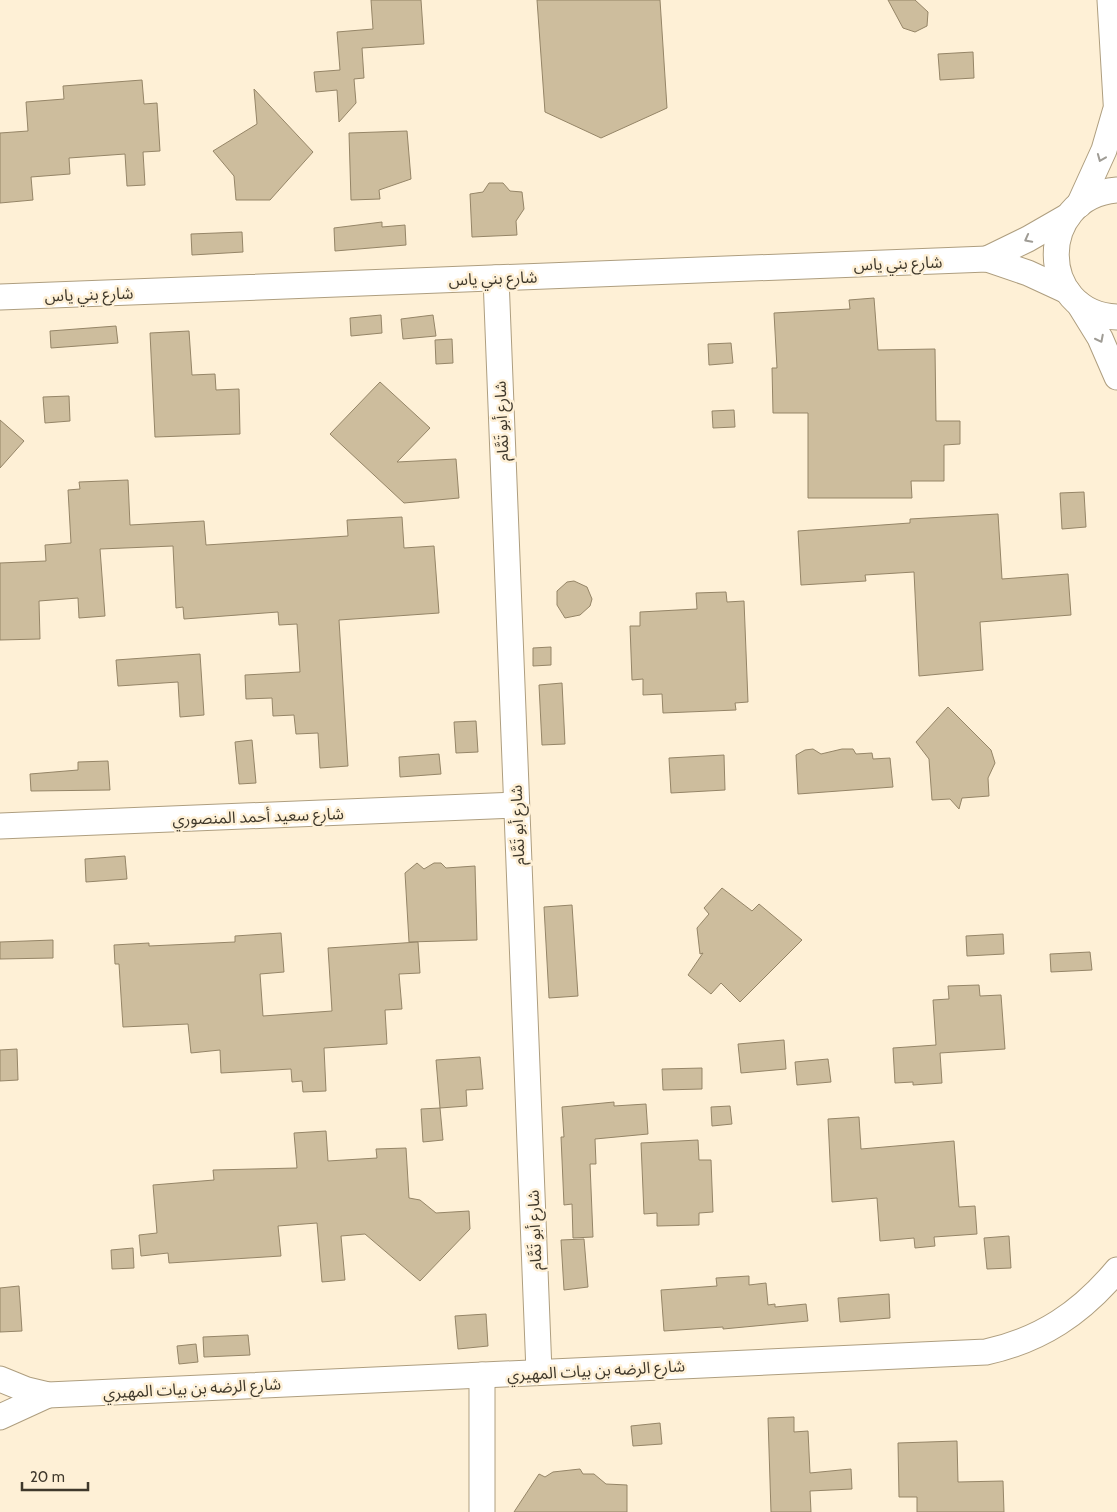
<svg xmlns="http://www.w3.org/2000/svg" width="1117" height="1512" viewBox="0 0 1117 1512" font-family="Cabin,'Noto Sans Arabic',sans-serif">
<rect width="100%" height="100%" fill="#fef0d6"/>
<g fill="#cdbd9d" stroke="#958567">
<path d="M 371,0 L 421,0 L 424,44 L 362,48 L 364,78 L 354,79 L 356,103 L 339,122 L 337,90 L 316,92 L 314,72 L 340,70 L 337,32 L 373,29 Z"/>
<path d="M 537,0 L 660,0 L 667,108 L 601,138 L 545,112 Z"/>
<path d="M 888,0 L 915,0 L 928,12 L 927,26 L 915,32 L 903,28 Z"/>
<path d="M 973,52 L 974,78 L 940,80 L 938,54 Z"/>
<path d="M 142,80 L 144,104 L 157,103 L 160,151 L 143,152 L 145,185 L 127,186 L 125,154 L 69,158 L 70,174 L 31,177 L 33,200 L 0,203 L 0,133 L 28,131 L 26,102 L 64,99 L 63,86 Z"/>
<path d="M 254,89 L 313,152 L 270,200 L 236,200 L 234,176 L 213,151 L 257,124 Z"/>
<path d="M 407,131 L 411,179 L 379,190 L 380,199 L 351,200 L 349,133 Z"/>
<path d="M 489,183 L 503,183 L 510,191 L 522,192 L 524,209 L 516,221 L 517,235 L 472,237 L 470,194 L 483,192 Z"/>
<path d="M 382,222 L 382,227 L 405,225 L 406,245 L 335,251 L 334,228 Z"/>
<path d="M 242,232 L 243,252 L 192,255 L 191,234 Z"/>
<path d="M 874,298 L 878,350 L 935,349 L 936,421 L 960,421 L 960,444 L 944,445 L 944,481 L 911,481 L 912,498 L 808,498 L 808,413 L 773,413 L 772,368 L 777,368 L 774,313 L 850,309 L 849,300 Z"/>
<path d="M 381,315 L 382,333 L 351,336 L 350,318 Z"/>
<path d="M 433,315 L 436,336 L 403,339 L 401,319 Z"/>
<path d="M 116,326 L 118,343 L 51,348 L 50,331 Z"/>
<path d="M 189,331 L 192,375 L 215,374 L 216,390 L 239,389 L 240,434 L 155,437 L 150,333 Z"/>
<path d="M 452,339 L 453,363 L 436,364 L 435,340 Z"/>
<path d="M 731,343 L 733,363 L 709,365 L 708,344 Z"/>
<path d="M 380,382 L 430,428 L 397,462 L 456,459 L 459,498 L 404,503 L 330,434 Z"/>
<path d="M 69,396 L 70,421 L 45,423 L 43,397 Z"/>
<path d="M 734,410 L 735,427 L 713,428 L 712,411 Z"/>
<path d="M 0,420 L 24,441 L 0,468 Z"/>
<path d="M 128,480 L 130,525 L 204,521 L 206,545 L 348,536 L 347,520 L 402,517 L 404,548 L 434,546 L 439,613 L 339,620 L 348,766 L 320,768 L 318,733 L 296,734 L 294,715 L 273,716 L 272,698 L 246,699 L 245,675 L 300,672 L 297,624 L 279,625 L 278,612 L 184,619 L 183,607 L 176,608 L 173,546 L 100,549 L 105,616 L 79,618 L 78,598 L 39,601 L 40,639 L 0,640 L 0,563 L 46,561 L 45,545 L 71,543 L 68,490 L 80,489 L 79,482 Z"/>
<path d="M 1084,492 L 1086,527 L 1062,529 L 1060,493 Z"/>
<path d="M 998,514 L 1002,579 L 1068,574 L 1071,615 L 980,622 L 983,670 L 919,676 L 914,572 L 865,575 L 866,581 L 801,585 L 798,531 L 910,523 L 910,519 Z"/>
<path d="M 574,581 L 587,587 L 592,599 L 590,606 L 580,615 L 565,618 L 557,605 L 557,591 L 567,582 Z"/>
<path d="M 726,592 L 727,602 L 744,601 L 748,702 L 735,703 L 736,710 L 663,713 L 662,694 L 643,695 L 643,679 L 632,680 L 630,626 L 640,626 L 640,612 L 697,609 L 696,593 Z"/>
<path d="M 551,647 L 551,665 L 533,666 L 533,648 Z"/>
<path d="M 200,654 L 204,715 L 180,717 L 178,682 L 118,686 L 116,660 Z"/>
<path d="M 562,683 L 565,744 L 542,745 L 539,685 Z"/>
<path d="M 948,707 L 991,750 L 995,763 L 988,778 L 989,796 L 962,798 L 959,809 L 950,799 L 932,800 L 929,759 L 916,742 Z"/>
<path d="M 476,721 L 478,752 L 456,753 L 454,722 Z"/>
<path d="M 252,740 L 256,783 L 239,784 L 235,742 Z"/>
<path d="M 813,749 L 821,754 L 842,749 L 853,749 L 856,754 L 872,753 L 873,759 L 890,758 L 893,787 L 798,794 L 796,755 L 805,750 Z"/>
<path d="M 439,754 L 441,774 L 400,777 L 399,757 Z"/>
<path d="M 724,755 L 725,790 L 671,793 L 669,758 Z"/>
<path d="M 108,761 L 110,790 L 31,791 L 30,774 L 78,770 L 78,762 Z"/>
<path d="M 125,856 L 127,879 L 86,882 L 85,859 Z"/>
<path d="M 417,863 L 424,869 L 434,863 L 441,863 L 446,868 L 475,866 L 477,940 L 409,942 L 405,873 Z"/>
<path d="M 722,888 L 752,911 L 759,904 L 802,940 L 740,1002 L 721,983 L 711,994 L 688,975 L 703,953 L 700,954 L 697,928 L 709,914 L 704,908 Z"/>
<path d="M 572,905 L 578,996 L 549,998 L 544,907 Z"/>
<path d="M 281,933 L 284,972 L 260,974 L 263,1016 L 332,1011 L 328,948 L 418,942 L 420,973 L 399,974 L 402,1009 L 385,1010 L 387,1044 L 324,1048 L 326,1091 L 303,1092 L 302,1081 L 292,1082 L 291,1069 L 221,1073 L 220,1050 L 191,1053 L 188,1024 L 123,1027 L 119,964 L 115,964 L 114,945 L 149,943 L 149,946 L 235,942 L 235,936 Z"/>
<path d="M 1003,934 L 1004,954 L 967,956 L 966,936 Z"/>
<path d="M 53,940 L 53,958 L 0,959 L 0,942 Z"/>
<path d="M 1090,952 L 1092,970 L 1051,972 L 1050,954 Z"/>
<path d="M 979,985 L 980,996 L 1001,995 L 1005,1049 L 940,1053 L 942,1083 L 913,1085 L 913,1082 L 895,1083 L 893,1048 L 936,1045 L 933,1000 L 949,999 L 948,986 Z"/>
<path d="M 784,1040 L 786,1069 L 741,1073 L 738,1044 Z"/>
<path d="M 17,1049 L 18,1080 L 0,1081 L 0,1050 Z"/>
<path d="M 480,1057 L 483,1089 L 466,1090 L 467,1106 L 440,1108 L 436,1060 Z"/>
<path d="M 828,1059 L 831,1082 L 797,1085 L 795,1062 Z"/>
<path d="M 702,1068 L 702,1089 L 663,1090 L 662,1069 Z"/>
<path d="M 614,1102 L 614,1106 L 646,1104 L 648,1134 L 595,1139 L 596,1164 L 590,1164 L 593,1237 L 573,1238 L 572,1204 L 564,1205 L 561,1137 L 564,1137 L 562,1107 Z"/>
<path d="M 730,1106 L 732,1124 L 712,1126 L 711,1107 Z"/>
<path d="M 440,1108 L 443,1140 L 423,1142 L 421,1109 Z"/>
<path d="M 859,1117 L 861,1149 L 954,1141 L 959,1207 L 975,1206 L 977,1234 L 934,1237 L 935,1246 L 915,1248 L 914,1238 L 880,1241 L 877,1198 L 832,1202 L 828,1119 Z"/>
<path d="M 326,1131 L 328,1161 L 377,1158 L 376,1149 L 406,1148 L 409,1198 L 420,1200 L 436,1213 L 469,1211 L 470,1229 L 420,1281 L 365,1234 L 341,1236 L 345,1280 L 322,1282 L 317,1223 L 278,1226 L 281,1256 L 169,1263 L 168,1253 L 141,1256 L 139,1235 L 157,1233 L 153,1185 L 214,1180 L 213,1170 L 297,1168 L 294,1133 Z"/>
<path d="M 698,1140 L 699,1160 L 711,1160 L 713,1212 L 699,1213 L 699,1225 L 657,1226 L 657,1213 L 644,1214 L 641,1143 Z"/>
<path d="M 1009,1236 L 1011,1268 L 987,1269 L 984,1238 Z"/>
<path d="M 584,1239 L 588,1287 L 564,1290 L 561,1240 Z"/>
<path d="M 133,1248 L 134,1268 L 112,1269 L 111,1250 Z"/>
<path d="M 749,1276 L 749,1285 L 766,1283 L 768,1305 L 775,1304 L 775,1307 L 806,1304 L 808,1321 L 723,1329 L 723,1327 L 664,1331 L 661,1290 L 717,1286 L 716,1278 Z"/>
<path d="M 19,1286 L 22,1331 L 0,1332 L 0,1288 Z"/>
<path d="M 889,1294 L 890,1318 L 840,1322 L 838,1298 Z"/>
<path d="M 486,1314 L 488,1346 L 458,1349 L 455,1316 Z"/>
<path d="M 248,1335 L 250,1355 L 204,1357 L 203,1337 Z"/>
<path d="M 196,1344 L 198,1362 L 179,1364 L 177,1346 Z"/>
<path d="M 794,1417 L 794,1432 L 808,1431 L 810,1473 L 851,1469 L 852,1489 L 810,1491 L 811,1512 L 771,1512 L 768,1418 Z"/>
<path d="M 660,1423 L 662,1444 L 633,1446 L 631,1426 Z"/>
<path d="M 957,1441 L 958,1482 L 1003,1481 L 1004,1512 L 917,1512 L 917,1497 L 899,1497 L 898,1443 Z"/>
<path d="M 580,1469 L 583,1474 L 594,1474 L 606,1484 L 627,1485 L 627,1512 L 514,1512 L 539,1474 L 545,1477 L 553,1472 Z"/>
</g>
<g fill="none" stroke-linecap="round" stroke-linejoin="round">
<defs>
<g id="street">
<path d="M 1110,0 L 1117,118"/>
<path d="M 1117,190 C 1035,197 1037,314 1117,317"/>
<path d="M 1079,205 L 1104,150 L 1115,112"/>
<path d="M 987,259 L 1028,239 L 1068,216"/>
<path d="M 496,278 L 539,1372"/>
<path d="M 0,297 L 987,259 L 1028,273 L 1067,291"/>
<path d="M 1079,304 L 1100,338 L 1117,377"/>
<path d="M 0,826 L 516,805"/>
<path d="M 482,1375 L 482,1512"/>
<path d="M 0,1379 L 27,1390 L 48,1395 L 986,1352 C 1041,1340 1081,1313 1117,1270"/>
<path d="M 0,1417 L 48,1395"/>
</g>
</defs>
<use href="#street" stroke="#ae9e7f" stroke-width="27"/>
<use href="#street" stroke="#fff" stroke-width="25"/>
</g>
<defs><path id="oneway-chevron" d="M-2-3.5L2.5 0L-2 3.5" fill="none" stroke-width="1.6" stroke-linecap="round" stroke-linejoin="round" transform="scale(1.25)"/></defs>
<g stroke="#9f9c95">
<use href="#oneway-chevron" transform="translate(1101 158) rotate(112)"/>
<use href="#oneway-chevron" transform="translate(1028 239) rotate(152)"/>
<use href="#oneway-chevron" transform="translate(1100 339) rotate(63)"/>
</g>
<g text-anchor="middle" stroke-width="5" stroke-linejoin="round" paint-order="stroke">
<g font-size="16" fill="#3f382b" stroke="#fef0d6">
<text transform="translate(898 263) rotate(-2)" y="6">شارع بني ياس</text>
<text transform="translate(493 278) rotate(-2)" y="6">شارع بني ياس</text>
<text transform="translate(89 294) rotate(-2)" y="6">شارع بني ياس</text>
<text transform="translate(501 421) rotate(-92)" y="6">شارع أبو تَمَّام</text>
<text transform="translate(258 816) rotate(-2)" y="6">شارع سعيد أحمد المنصوري</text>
<text transform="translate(517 825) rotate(-92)" y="6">شارع أبو تَمَّام</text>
<text transform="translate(534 1230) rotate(-92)" y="6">شارع أبو تَمَّام</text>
<text transform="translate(596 1370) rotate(-3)" y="6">شارع الرضه بن بيات المهيري</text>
<text transform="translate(192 1388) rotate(-3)" y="6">شارع الرضه بن بيات المهيري</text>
</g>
</g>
<path d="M22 1482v8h66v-8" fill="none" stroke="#3f382b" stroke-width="2.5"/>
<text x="30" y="1482" font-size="15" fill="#3f382b" stroke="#fef0d6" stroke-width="4" paint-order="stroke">20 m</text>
</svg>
